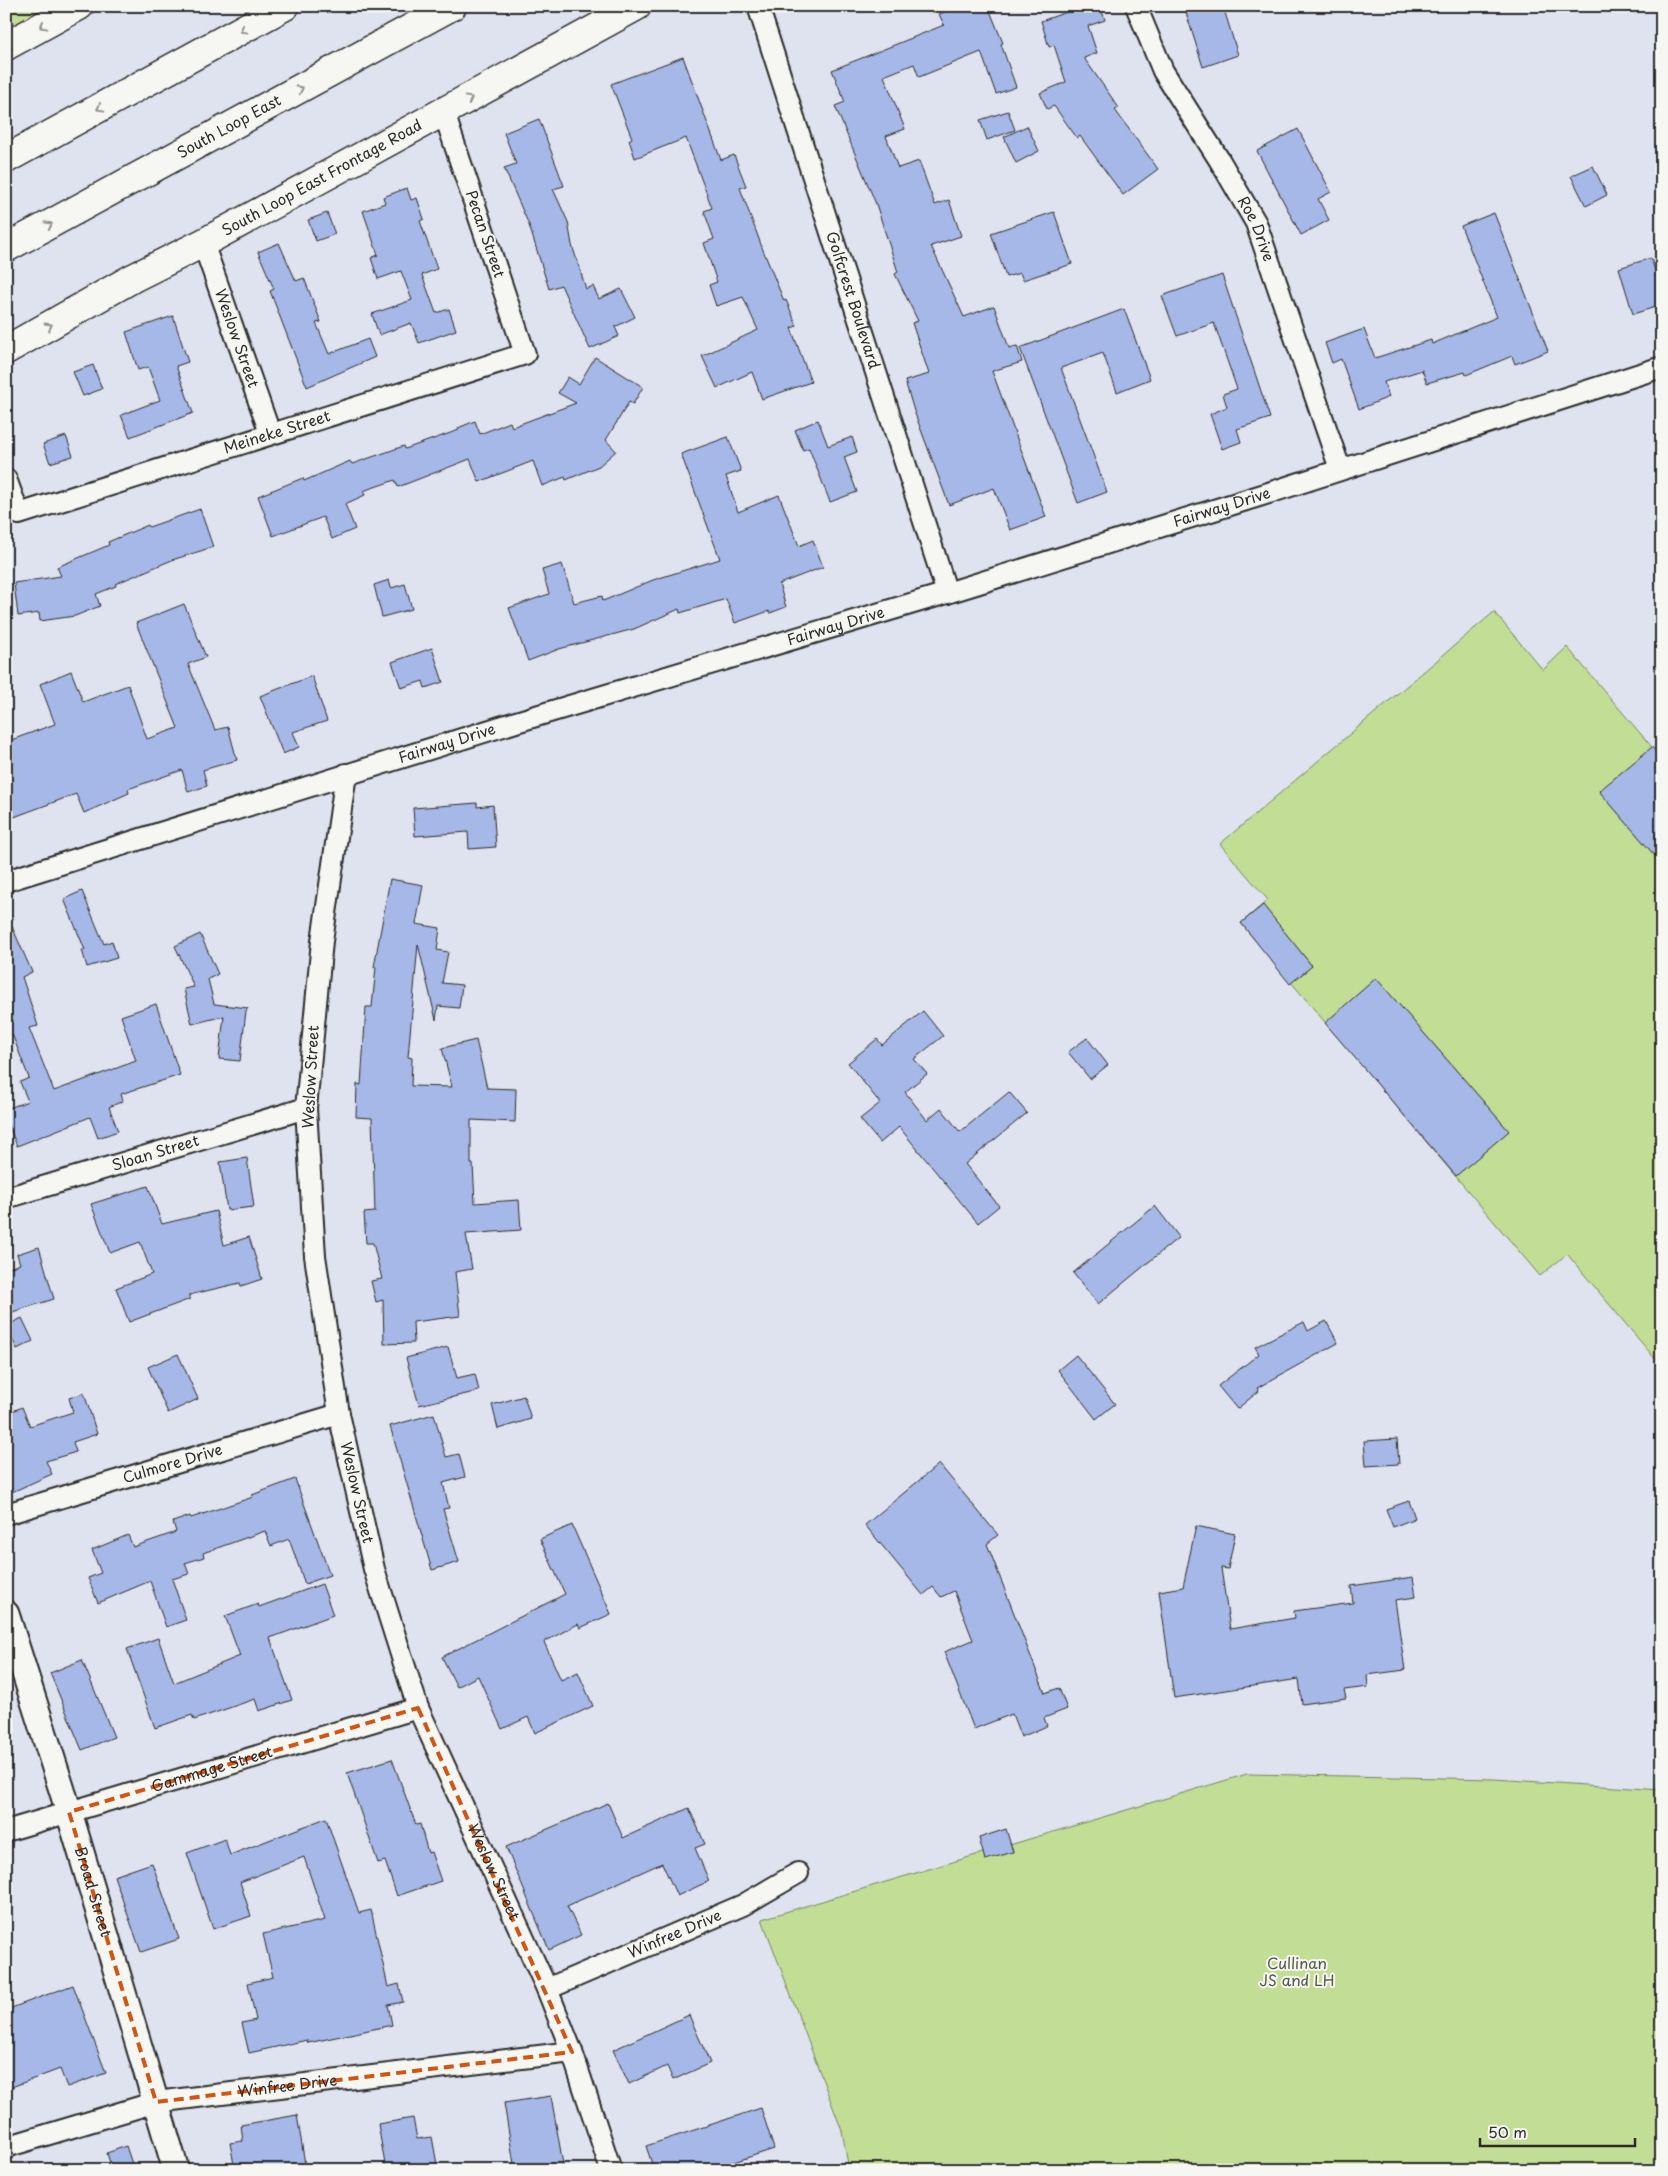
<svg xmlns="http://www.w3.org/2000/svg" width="1668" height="2176" viewBox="0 0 1668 2176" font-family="'Playpen Sans',sans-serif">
<rect width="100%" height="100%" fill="#dee3ef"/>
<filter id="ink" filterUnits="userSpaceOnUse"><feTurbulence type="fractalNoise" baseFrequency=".02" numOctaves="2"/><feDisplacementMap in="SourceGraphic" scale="10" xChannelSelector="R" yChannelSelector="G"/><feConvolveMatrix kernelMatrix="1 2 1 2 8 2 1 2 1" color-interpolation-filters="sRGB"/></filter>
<g filter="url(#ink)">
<g fill="#c2dd94" stroke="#768460">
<path d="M 6,6 L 60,6 L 6,34 Z"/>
<path d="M 1494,612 L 1543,670 L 1567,647 L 1662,759 L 1662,1367 L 1567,1254 L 1540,1276 L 1241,923 L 1268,900 L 1220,844 Z"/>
<path d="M 1247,1774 L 1494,1779 L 1662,1790 L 1662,2170 L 849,2170 L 842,2131 L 762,1919 Z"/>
</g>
<g fill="#a6b8e7" stroke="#2b2b2b">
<path d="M 960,6 L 988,6 L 1003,43 L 1001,44 L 1016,87 L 996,94 L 981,52 L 919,77 L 914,64 L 884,76 L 905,129 L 886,136 L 898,168 L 919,161 L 935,205 L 949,200 L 961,236 L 931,246 L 964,317 L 994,306 L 1009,348 L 1017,346 L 1022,362 L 992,371 L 1046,517 L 1010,530 L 994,488 L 949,505 L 914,411 L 905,381 L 929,374 L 912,323 L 918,321 L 895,274 L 898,272 L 876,204 L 835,106 L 845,102 L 832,70 L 944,25 L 939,14 Z"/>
<path d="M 1084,6 L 1100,6 L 1105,20 L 1088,26 L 1097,53 L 1084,58 L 1119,108 L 1115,110 L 1158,169 L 1123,195 L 1080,136 L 1077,138 L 1054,106 L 1047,109 L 1040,93 L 1066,82 L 1054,45 L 1049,47 L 1041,21 Z"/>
<path d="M 1184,6 L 1223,6 L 1238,55 L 1203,67 Z"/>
<path d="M 683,57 L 721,160 L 734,155 L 746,186 L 740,188 L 763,250 L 784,301 L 786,300 L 797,326 L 791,328 L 811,382 L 762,399 L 752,372 L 717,388 L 702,356 L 758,330 L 743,297 L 716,306 L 709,285 L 717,282 L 704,243 L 714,239 L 704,211 L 712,208 L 686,138 L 635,158 L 629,140 L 632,138 L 611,84 Z"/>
<path d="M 1008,111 L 1015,130 L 987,140 L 980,120 Z"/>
<path d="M 539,119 L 564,186 L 553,189 L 568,222 L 572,245 L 586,289 L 593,286 L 599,299 L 621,289 L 635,317 L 615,327 L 619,336 L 590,349 L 561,285 L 549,289 L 529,225 L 504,168 L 516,164 L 504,133 Z"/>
<path d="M 1027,126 L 1039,151 L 1016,163 L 1004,137 Z"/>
<path d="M 1298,129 L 1331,192 L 1318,199 L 1329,220 L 1301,235 L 1257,151 Z"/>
<path d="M 1593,166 L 1607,195 L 1586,206 L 1571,176 Z"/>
<path d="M 407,188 L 411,200 L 417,198 L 424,219 L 420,221 L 437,269 L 422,275 L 436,313 L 449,309 L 456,330 L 419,343 L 411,323 L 379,335 L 372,314 L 412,300 L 401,271 L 378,279 L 371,258 L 378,255 L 363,211 L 385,203 L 383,197 Z"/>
<path d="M 1054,212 L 1072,264 L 1023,280 L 1020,273 L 1006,277 L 991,233 Z"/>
<path d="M 327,213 L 335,234 L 316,241 L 308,220 Z"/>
<path d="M 1494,213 L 1548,351 L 1515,364 L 1512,356 L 1466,375 L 1465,372 L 1427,383 L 1422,370 L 1384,382 L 1389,397 L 1359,409 L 1341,359 L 1332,363 L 1325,343 L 1364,329 L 1375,358 L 1431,340 L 1432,344 L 1497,317 L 1461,226 Z"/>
<path d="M 279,243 L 296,281 L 304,278 L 321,322 L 316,323 L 329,354 L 368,339 L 375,357 L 307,387 L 270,291 L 274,289 L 258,252 Z"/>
<path d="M 1651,258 L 1662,293 L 1662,305 L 1633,314 L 1619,268 Z"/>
<path d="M 1222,275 L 1270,418 L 1237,429 L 1241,442 L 1222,449 L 1210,414 L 1227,407 L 1223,394 L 1237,389 L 1214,323 L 1177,336 L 1162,296 Z"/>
<path d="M 1124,309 L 1150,379 L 1117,392 L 1103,353 L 1061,368 L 1107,492 L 1078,503 L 1020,348 Z"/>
<path d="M 173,316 L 188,362 L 176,366 L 193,413 L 130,437 L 121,415 L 160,400 L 148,367 L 138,370 L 126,332 Z"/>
<path d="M 595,357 L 643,387 L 633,404 L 629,402 L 606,440 L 616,451 L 599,466 L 566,480 L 565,477 L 542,486 L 533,461 L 479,482 L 470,459 L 398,487 L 395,480 L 363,491 L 365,495 L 345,504 L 355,529 L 332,539 L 323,517 L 273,536 L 258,496 L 303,478 L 304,481 L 350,461 L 352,464 L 404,446 L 405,449 L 459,430 L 458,428 L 475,421 L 480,434 L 510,422 L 512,427 L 576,403 L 558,393 L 568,377 L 579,384 Z"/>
<path d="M 93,365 L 102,389 L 83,396 L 73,372 Z"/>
<path d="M 818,420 L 828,446 L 852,437 L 857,452 L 844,457 L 857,492 L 830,502 L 809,448 L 803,450 L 795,430 Z"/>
<path d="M 66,436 L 73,456 L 50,463 L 43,444 Z"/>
<path d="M 728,437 L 741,471 L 726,476 L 738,512 L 779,495 L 799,546 L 813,540 L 823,567 L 779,584 L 786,607 L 770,613 L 769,611 L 735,623 L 726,599 L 680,613 L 679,609 L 634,629 L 559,649 L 528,661 L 509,608 L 549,594 L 542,570 L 562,564 L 574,603 L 602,596 L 603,601 L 653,580 L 720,559 L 681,454 Z"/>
<path d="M 200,509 L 213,547 L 172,560 L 115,584 L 116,586 L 96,594 L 100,606 L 75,616 L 40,621 L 39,613 L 18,616 L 14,583 L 61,576 L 57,567 L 109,545 L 108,542 L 148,525 L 149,527 Z"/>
<path d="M 389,580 L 391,588 L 405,584 L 412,609 L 382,617 L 374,585 Z"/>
<path d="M 184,604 L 206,657 L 188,664 L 215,730 L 228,727 L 237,760 L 203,770 L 207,786 L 188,792 L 182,770 L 128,789 L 129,793 L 84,813 L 76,794 L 6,820 L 6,742 L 55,724 L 40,684 L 71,671 L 83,702 L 128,685 L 147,739 L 178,728 L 136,623 Z"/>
<path d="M 432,648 L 443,682 L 425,688 L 423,681 L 401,688 L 392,662 Z"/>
<path d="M 312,676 L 327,721 L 293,732 L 299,747 L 283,754 L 260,696 Z"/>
<path d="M 1652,747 L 1662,759 L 1662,864 L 1599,791 Z"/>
<path d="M 477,803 L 477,807 L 493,805 L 496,847 L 469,849 L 468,832 L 415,836 L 413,808 Z"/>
<path d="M 390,879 L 423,885 L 416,924 L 440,928 L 437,950 L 448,952 L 442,983 L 462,985 L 459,1008 L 438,1006 L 436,1020 L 418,944 L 408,1057 L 412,1058 L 411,1086 L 452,1087 L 442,1048 L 476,1040 L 487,1088 L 516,1089 L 515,1122 L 471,1120 L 471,1164 L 473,1164 L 475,1203 L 519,1200 L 521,1230 L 466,1234 L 472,1269 L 455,1272 L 460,1316 L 413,1322 L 414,1343 L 384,1344 L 383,1300 L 376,1302 L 371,1281 L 382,1279 L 373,1243 L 366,1243 L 364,1213 L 375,1212 L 372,1118 L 356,1117 L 357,1084 L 361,1085 L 366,1007 L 372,1007 L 376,967 L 374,967 Z"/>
<path d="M 82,891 L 104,944 L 112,941 L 117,958 L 87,967 L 82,950 L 85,950 L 64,899 Z"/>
<path d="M 1263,905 L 1312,966 L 1290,984 L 1241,923 Z"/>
<path d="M 6,913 L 32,972 L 22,977 L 38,1026 L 29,1028 L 54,1091 L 136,1061 L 121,1016 L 156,1004 L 180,1075 L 121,1094 L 123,1101 L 109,1107 L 118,1131 L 98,1138 L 90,1117 L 17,1146 L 6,1119 L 6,1109 L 28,1101 L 20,1082 L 29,1078 L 12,1034 L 6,1036 Z"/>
<path d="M 200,934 L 218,974 L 208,979 L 214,1004 L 248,1008 L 246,1011 L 240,1061 L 219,1059 L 224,1016 L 192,1024 L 184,989 L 194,987 L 175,946 Z"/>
<path d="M 1376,978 L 1509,1131 L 1456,1176 L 1325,1023 Z"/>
<path d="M 923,1011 L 943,1036 L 914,1059 L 927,1074 L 905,1092 L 927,1120 L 941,1108 L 960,1132 L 1009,1092 L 1027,1113 L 965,1164 L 999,1206 L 978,1223 L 899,1127 L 880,1143 L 860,1119 L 880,1103 L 848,1063 L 877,1039 L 882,1045 Z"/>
<path d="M 1087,1038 L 1108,1065 L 1090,1079 L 1068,1052 Z"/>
<path d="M 247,1158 L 254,1207 L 227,1210 L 220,1162 Z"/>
<path d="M 148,1186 L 162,1224 L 216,1211 L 224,1245 L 249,1237 L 262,1279 L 241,1286 L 240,1283 L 189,1295 L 190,1299 L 129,1322 L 116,1288 L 152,1274 L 140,1242 L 110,1253 L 91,1204 Z"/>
<path d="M 1155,1206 L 1179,1237 L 1098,1304 L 1073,1273 Z"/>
<path d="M 39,1247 L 54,1299 L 6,1314 L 6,1269 L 20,1264 L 17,1254 Z"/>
<path d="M 22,1318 L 33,1341 L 17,1349 L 6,1326 Z"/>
<path d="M 1326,1321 L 1338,1343 L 1257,1388 L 1259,1391 L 1237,1409 L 1218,1386 L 1259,1354 L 1255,1347 L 1304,1322 L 1308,1331 Z"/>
<path d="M 448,1347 L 457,1378 L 475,1374 L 479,1391 L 419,1405 L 406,1358 Z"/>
<path d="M 178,1354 L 198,1399 L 168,1413 L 148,1367 Z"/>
<path d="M 1076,1355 L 1115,1404 L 1096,1419 L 1058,1370 Z"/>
<path d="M 84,1393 L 97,1434 L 73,1442 L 76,1452 L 46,1461 L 52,1474 L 12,1492 L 6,1478 L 6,1414 L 22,1407 L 30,1426 L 73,1412 L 69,1398 Z"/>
<path d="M 524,1396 L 531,1419 L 498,1429 L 492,1405 Z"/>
<path d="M 434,1414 L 446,1457 L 459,1454 L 465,1477 L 443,1483 L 449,1508 L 443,1509 L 459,1562 L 432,1570 L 390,1426 Z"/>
<path d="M 1397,1439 L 1399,1464 L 1366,1466 L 1364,1441 Z"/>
<path d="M 939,1464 L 998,1535 L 987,1544 L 1045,1693 L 1059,1688 L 1067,1709 L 1044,1718 L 1047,1726 L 1021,1737 L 1012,1714 L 974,1729 L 944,1652 L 973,1640 L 954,1591 L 941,1597 L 933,1587 L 923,1595 L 865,1525 Z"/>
<path d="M 295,1479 L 330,1575 L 305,1584 L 289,1539 L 271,1546 L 265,1531 L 203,1553 L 204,1557 L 185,1563 L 189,1574 L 172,1579 L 186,1620 L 166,1627 L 150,1581 L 98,1603 L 88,1578 L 101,1573 L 92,1550 L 128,1535 L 133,1547 L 176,1532 L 173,1522 L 190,1516 L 191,1518 L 253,1497 L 252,1495 Z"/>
<path d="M 1409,1501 L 1415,1518 L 1393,1527 L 1386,1509 Z"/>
<path d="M 572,1525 L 611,1614 L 580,1628 L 578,1624 L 544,1642 L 561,1680 L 578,1672 L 593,1706 L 535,1733 L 528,1717 L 502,1729 L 478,1676 L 457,1687 L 442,1657 L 565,1594 L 540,1539 Z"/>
<path d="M 1196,1526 L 1235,1534 L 1228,1569 L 1221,1568 L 1230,1629 L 1295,1618 L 1294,1611 L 1353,1603 L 1351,1586 L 1413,1577 L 1416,1597 L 1395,1600 L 1405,1670 L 1367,1675 L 1368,1687 L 1344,1690 L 1346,1698 L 1302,1704 L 1299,1679 L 1174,1698 L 1159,1591 L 1183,1587 Z"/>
<path d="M 322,1584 L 333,1615 L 270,1638 L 292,1700 L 259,1711 L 255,1699 L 194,1720 L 192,1715 L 155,1728 L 127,1649 L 158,1638 L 174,1683 L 240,1656 L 225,1616 L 258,1604 L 259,1607 Z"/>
<path d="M 82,1660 L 114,1737 L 82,1750 L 50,1673 Z"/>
<path d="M 392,1759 L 416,1825 L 420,1824 L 428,1853 L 431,1852 L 441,1881 L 397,1896 L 385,1861 L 378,1863 L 347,1773 Z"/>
<path d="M 608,1803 L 623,1838 L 689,1808 L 705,1844 L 695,1848 L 709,1881 L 677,1896 L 662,1863 L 567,1906 L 581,1935 L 549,1950 L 506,1847 Z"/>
<path d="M 326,1818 L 359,1913 L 371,1910 L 388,1987 L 399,1984 L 403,2002 L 388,2005 L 392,2025 L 308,2043 L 307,2040 L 249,2053 L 242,2023 L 256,2020 L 248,1983 L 273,1977 L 263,1934 L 325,1920 L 304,1857 L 240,1882 L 251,1916 L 213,1929 L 187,1853 L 225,1839 L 230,1855 Z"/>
<path d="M 1006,1829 L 1013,1852 L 985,1860 L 979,1838 Z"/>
<path d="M 152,1863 L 179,1939 L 141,1952 L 114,1876 Z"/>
<path d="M 73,1985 L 106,2073 L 67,2087 L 60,2069 L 6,2089 L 6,2010 Z"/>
<path d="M 689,2015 L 710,2063 L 673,2080 L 667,2066 L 629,2084 L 613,2050 Z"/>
<path d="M 551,2096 L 564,2170 L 515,2170 L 504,2103 Z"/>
<path d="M 761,2108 L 774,2149 L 709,2170 L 654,2170 L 646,2146 Z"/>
<path d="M 297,2115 L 306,2170 L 235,2170 L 230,2143 L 243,2141 L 241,2125 Z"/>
<path d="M 413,2118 L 417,2139 L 432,2137 L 438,2170 L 386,2170 L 378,2124 Z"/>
<path d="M 126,2146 L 134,2170 L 112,2170 L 107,2153 Z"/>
</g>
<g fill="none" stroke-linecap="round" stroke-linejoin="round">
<defs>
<g id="minor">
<path id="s1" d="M 758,6 L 947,593"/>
<path id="s2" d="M 1136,6 L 1163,71 L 1220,161 L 1256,223 L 1340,469"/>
<path id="s3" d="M 203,243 L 270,433"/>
<path id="s4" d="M 6,479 L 19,514 L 525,354 L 444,113"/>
<path id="s5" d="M 346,774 L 322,941 L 306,1108 L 315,1256 L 339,1414 L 374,1569 L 418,1708 L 547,1989 L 572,2052 L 611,2170"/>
<path id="s6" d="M 6,881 L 516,722 L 947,593 L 1259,496 L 1662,367"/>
<path id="s7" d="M 6,1198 L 306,1108"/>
<path id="s8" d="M 6,1514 L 339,1414"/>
<path id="s9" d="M 6,1831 L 418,1708"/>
<path id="s10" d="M 547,1989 L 743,1905 L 798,1873"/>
<path id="s11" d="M 6,2147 L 156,2102 L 572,2052"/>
</g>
<g id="tertiary">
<path id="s12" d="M 6,1614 L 69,1812 L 176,2170"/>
</g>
<g id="secondary">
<path d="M 6,46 L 79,6"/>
<path id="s13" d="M 6,350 L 133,278 L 203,243 L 637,6"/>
</g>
<g id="motorway">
<path d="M 6,159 L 285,6"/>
<path id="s14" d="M 6,248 L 452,6"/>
</g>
</defs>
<use href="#minor" stroke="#2b2b2b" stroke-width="24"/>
<use href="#tertiary" stroke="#2b2b2b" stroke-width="29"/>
<use href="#secondary" stroke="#2b2b2b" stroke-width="31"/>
<use href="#motorway" stroke="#2b2b2b" stroke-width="31"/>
<use href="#minor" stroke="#f6f6f2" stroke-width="20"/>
<use href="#tertiary" stroke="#f6f6f2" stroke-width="25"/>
<use href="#secondary" stroke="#f6f6f2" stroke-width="28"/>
<use href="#motorway" stroke="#f6f6f2" stroke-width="28"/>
</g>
<defs><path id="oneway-chevron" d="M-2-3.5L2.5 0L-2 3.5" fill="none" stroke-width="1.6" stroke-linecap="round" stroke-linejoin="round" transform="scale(1.25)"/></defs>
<g stroke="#90908e">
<use href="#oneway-chevron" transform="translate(43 26) rotate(151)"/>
<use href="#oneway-chevron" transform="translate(243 30) rotate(151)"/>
<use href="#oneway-chevron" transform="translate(300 89) rotate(-28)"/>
<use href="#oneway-chevron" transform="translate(469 99) rotate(-29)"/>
<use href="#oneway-chevron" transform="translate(100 108) rotate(151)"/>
<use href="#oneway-chevron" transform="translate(49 225) rotate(-28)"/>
<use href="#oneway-chevron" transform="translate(49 326) rotate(-30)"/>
</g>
</g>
<path fill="none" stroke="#d5540f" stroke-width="4" stroke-dasharray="10 6" stroke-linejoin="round" d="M 418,1708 L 572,2052 L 156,2102 L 69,1812 Z"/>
<g text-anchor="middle" stroke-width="4" stroke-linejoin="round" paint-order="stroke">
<g font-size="15" fill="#2b2b2b" stroke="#f6f6f2">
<text dy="5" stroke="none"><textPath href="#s14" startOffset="254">South Loop East</textPath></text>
<text dy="5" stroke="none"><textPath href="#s13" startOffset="360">South Loop East Frontage Road</textPath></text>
<text dy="5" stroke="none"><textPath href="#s2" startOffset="254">Roe Drive</textPath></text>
<text transform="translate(485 234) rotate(71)" y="5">Pecan Street</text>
<text dy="5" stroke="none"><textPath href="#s1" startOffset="309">Golfcrest Boulevard</textPath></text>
<text dy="5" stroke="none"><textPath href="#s3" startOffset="101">Weslow Street</textPath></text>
<text dy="5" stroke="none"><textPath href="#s4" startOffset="308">Meineke Street</textPath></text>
<text dy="5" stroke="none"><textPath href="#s6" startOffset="1272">Fairway Drive</textPath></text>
<text dy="5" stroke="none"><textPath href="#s6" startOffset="868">Fairway Drive</textPath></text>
<text dy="5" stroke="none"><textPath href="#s6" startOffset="462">Fairway Drive</textPath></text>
<text transform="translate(311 1077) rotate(-87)" y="5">Weslow Street</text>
<text dy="5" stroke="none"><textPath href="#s7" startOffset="156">Sloan Street</textPath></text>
<text dy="5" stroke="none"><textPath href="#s8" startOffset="174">Culmore Drive</textPath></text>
<text dy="5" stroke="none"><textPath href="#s5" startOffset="725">Weslow Street</textPath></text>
<text dy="5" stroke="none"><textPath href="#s9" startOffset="215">Gammage Street</textPath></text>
<text dy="5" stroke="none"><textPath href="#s5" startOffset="1130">Weslow Street</textPath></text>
<text dy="5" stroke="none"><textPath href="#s12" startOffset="291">Broad Street</textPath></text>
<text dy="5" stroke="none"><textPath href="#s10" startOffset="139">Winfree Drive</textPath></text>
<text dy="5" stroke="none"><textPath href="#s11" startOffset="289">Winfree Drive</textPath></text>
</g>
<g font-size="15" fill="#515845" stroke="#f6f6f2">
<text x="1297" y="1969">Cullinan<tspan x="1297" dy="17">JS and LH</tspan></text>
</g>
</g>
<rect width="1668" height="2176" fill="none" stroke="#f6f6f2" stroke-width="25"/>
<rect x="12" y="12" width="1643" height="2151" fill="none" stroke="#2b2b2b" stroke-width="2" filter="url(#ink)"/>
<path d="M1480 2138v8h155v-8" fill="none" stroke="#2b2b2b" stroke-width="2.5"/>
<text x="1488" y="2138" font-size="15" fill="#2b2b2b" stroke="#f6f6f2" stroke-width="4" paint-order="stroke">50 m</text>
</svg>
